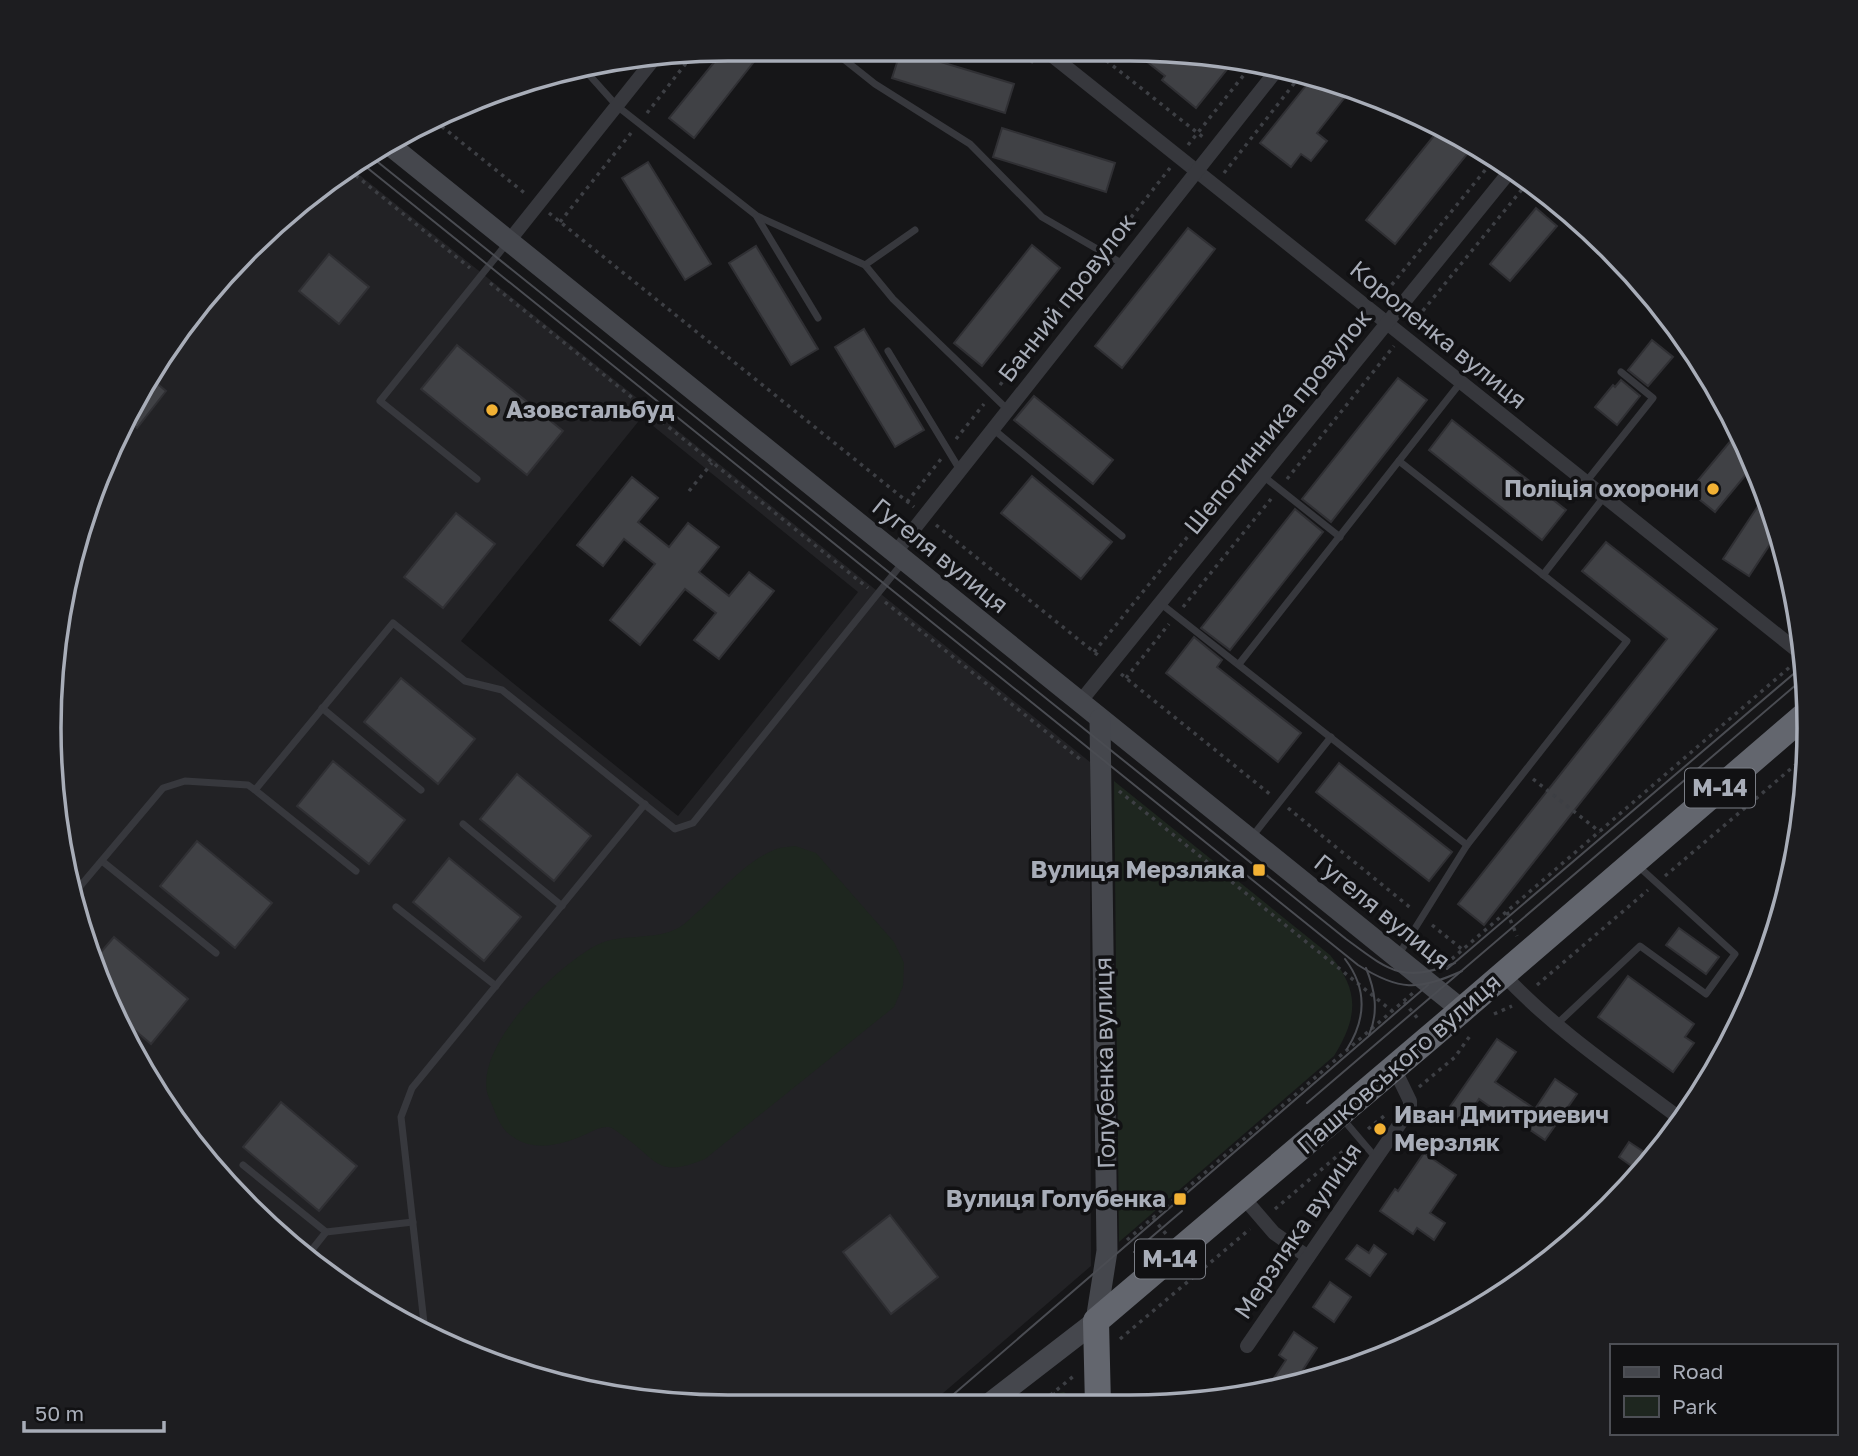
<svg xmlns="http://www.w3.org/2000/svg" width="1858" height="1456" viewBox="0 0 1858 1456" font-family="'Golos Text',sans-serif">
<rect width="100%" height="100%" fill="#161618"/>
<path fill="#222225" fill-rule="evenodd" d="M 351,168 L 1090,762 L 1091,1266 L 928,1406 L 728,1407 L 596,1394 L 469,1355 L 350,1292 L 248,1208 L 140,1068 L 72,904 L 49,728 L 72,553 L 140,389 L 248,248 ZM 642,417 L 858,592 L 678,816 L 461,641 Z"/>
<g fill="#1e261f">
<path d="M 1114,781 L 1330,955 C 1360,991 1358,1017 1334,1056 L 1119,1242 Z"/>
<path d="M 795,846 L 816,853 L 894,942 L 904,963 L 903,986 L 894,1007 L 705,1159 C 656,1179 658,1160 622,1135 C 618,1132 613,1128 609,1127 C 600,1126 591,1132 584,1135 C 561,1145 535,1152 513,1137 C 502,1130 497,1118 493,1107 C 491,1102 488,1097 487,1092 C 477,1043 558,965 597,945 C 623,932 655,942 680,927 C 687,923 693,915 700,910 C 722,890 746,861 774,850 C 780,847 788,847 795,846 Z"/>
<path d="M 1064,1392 L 1080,1406 L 1031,1406 L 1042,1396 Z"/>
</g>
<g fill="#404145" stroke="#303034" stroke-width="2">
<path d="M 764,49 L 694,138 L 669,118 L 724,50 Z"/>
<path d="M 901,50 L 1014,84 L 1005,113 L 892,78 Z"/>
<path d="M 1132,50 L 1174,50 L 1233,62 L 1196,108 L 1162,80 L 1165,76 Z"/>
<path d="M 1312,78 L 1353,87 L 1317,133 L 1327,141 L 1311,161 L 1301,154 L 1291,167 L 1260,143 Z"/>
<path d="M 1441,127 L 1475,144 L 1395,244 L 1366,220 Z"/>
<path d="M 1002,128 L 1115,163 L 1106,192 L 993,157 Z"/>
<path d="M 648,162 L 711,264 L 685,280 L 622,178 Z"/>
<path d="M 1536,208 L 1557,226 L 1510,281 L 1490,264 Z"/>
<path d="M 1188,228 L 1215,249 L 1122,368 L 1095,346 Z"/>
<path d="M 1032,245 L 1060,268 L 982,366 L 954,343 Z"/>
<path d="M 756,246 L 818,349 L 791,365 L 729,263 Z"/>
<path d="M 329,254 L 369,287 L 339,324 L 299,291 Z"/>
<path d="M 864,329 L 924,430 L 895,447 L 835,347 Z"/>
<path d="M 1652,340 L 1673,357 L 1648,386 L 1628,370 Z"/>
<path d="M 457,345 L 563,431 L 527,475 L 421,389 Z"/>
<path d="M 149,377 L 166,391 L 137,428 L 127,420 L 140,389 Z"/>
<path d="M 1398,378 L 1427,400 L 1331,522 L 1302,499 Z"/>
<path d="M 1621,380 L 1640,396 L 1617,425 L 1595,407 L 1613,385 L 1615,387 Z"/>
<path d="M 1034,396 L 1113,460 L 1093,484 L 1014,420 Z"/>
<path d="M 1452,420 L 1566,510 L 1542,540 L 1429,450 Z"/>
<path d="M 1738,432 L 1753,466 L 1715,512 L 1689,491 Z"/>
<path d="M 1032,476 L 1112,542 L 1081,579 L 1001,513 Z"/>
<path d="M 632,477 L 658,498 L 638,522 L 669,547 L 688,523 L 719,547 L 699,572 L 729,596 L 749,572 L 774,591 L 719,659 L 694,640 L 716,613 L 685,589 L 640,645 L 610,620 L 655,564 L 624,539 L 603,566 L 577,545 Z"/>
<path d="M 1766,494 L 1773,509 L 1778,532 L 1749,576 L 1723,559 Z"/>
<path d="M 1295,509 L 1323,532 L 1230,650 L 1201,628 Z"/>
<path d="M 456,513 L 495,544 L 443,608 L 404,577 Z"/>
<path d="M 1606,542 L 1717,629 L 1484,925 L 1458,904 L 1667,639 L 1582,571 Z"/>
<path d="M 1194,637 L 1222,660 L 1217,667 L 1301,733 L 1278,762 L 1166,673 Z"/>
<path d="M 401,678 L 475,739 L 438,784 L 364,722 Z"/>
<path d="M 333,761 L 405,820 L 369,864 L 297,806 Z"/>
<path d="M 1339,763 L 1452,852 L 1429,881 L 1316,792 Z"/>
<path d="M 517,774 L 591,836 L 554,881 L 480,819 Z"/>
<path d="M 197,841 L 272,903 L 235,948 L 160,886 Z"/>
<path d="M 449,858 L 521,917 L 484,961 L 413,902 Z"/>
<path d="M 1679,928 L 1719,957 L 1706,974 L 1666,945 Z"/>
<path d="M 114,937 L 188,999 L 151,1044 L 119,1017 L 95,959 Z"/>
<path d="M 1628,976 L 1694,1024 L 1685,1037 L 1694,1043 L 1673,1072 L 1598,1017 Z"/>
<path d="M 1497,1039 L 1516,1052 L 1495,1082 L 1535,1109 L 1555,1079 L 1577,1094 L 1545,1140 L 1501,1110 L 1499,1113 L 1479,1099 L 1463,1123 L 1447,1111 Z"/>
<path d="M 281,1102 L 357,1166 L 319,1211 L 243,1147 Z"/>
<path d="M 1629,1142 L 1653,1158 L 1640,1172 L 1619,1157 Z"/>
<path d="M 1424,1153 L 1456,1175 L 1430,1213 L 1445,1223 L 1434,1240 L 1417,1228 L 1413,1234 L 1380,1211 L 1395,1189 L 1398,1191 Z"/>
<path d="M 890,1215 L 938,1277 L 891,1314 L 843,1252 Z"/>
<path d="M 1357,1245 L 1369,1253 L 1374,1245 L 1386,1254 L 1370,1276 L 1346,1259 Z"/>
<path d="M 1330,1282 L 1351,1297 L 1334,1322 L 1313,1307 Z"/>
<path d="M 1294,1332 L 1317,1348 L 1295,1382 L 1268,1387 L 1286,1360 L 1279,1355 Z"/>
</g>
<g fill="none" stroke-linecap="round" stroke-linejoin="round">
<g stroke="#3d3f44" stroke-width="3.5" stroke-dasharray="3.5 5" stroke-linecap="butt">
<path d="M 1017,50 L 1034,63"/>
<path d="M 1093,50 L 1204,138"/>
<path d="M 647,113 L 694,53"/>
<path d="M 435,121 L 527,195"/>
<path d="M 1188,145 L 1251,66"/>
<path d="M 349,170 L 470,268"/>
<path d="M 1224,173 L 1300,76"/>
<path d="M 549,213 L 914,507"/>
<path d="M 560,222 L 631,133"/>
<path d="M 1110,244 L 1170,168"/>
<path d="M 490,283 L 868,588"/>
<path d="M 1381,298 L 1495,158"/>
<path d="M 1412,324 L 1528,182"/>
<path d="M 1000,385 L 1097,261"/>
<path d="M 956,439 L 984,404"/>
<path d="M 1287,479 L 1394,346"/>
<path d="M 689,491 L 712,463"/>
<path d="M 907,502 L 941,459"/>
<path d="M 936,525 L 1099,656"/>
<path d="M 885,602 L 1081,760"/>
<path d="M 1183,607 L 1271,499"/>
<path d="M 1094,652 L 1361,323"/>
<path d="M 1121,674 L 1271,795"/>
<path d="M 1126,678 L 1169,624"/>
<path d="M 1533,779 L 1600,832"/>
<path d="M 1119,791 L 1392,1011"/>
<path d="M 1288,808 L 1412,909"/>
<path d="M 1665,876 L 1807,755"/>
<path d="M 1507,912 L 1517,936"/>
<path d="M 1432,925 L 1463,950"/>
<path d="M 1439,970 L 1791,666"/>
<path d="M 1537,985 L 1648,890"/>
<path d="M 1404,1002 L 1419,1020"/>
<path d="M 1494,1014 L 1512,1006"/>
<path d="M 1419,1087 L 1455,1057 L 1472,1033"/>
<path d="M 1368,1129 L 1384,1116"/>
<path d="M 1275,1209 L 1349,1146"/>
<path d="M 1153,1218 L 1166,1234"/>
<path d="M 1127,1240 L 1413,993"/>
<path d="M 1120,1339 L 1250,1229"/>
<path d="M 1053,1393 L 1062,1406"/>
<path d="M 1037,1406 L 1075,1375"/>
</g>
<g stroke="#37383d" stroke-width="7">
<path d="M 831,49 L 875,84 L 970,144 L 1042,217 L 1123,264"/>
<path d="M 583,68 L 617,106 L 757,216 L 865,265 L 893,299 L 1008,410"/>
<path d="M 757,217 L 818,318"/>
<path d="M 865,265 L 915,230"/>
<path d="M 888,351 L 960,470"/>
<path d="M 993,429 L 1122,536"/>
<path d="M 1399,461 L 1627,641 L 1467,845 L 1399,954"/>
<path d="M 1263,476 L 1340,537"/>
<path d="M 477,479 L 380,401 L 508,242"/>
<path d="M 1586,482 L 1653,398 L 1621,372"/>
<path d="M 1543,575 L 1604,497"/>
<path d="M 1160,603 L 1467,845"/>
<path d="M 1239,664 L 1461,382"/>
<path d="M 322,708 L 421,790"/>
<path d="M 255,790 L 356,871"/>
<path d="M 463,824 L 562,906"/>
<path d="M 1251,838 L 1331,737"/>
<path d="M 102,861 L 216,953"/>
<path d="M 71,897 L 163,788 L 185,781 L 248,785 L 255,790 L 393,623 L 465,681 L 502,690 L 675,829 L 693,823 L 904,561"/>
<path d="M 396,907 L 496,986"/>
<path d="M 1557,1024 L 1640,946 L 1706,994 L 1735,954 L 1637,865"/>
<path d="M 1342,1118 L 1376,1158"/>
<path d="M 243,1165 L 326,1232 L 413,1222"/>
<path d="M 307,1256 L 326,1232"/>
<path d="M 425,1332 L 401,1117 L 412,1088 L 645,804"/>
</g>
<g stroke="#37383d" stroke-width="14">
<path d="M 1045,50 L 1804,656"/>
<path d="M 509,241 L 654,59"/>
<path d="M 895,553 L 1276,71"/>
<path d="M 1080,702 L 1511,170"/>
<path d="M 1503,974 C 1555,1030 1621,1074 1682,1120"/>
<path d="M 1243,1197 L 1274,1233 L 1308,1257"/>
<path d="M 1247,1346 L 1410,1109 L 1410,1101 L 1394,1068"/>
</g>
<g stroke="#45474d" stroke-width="21">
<path d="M 386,142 L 1462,1010"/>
<path d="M 986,1406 L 1096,1321 L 1107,1251 L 1100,719"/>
</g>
<path stroke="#63666e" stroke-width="26" d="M 1098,1406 L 1096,1321 L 1462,1010 L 1806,714"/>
<g stroke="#4a4c52" stroke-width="2">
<path d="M 369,155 L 1346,939 C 1388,970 1402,984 1455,963"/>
<path d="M 360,162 L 1358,965 C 1399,991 1418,991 1462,971"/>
<path d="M 1345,959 C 1367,988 1366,1019 1347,1049"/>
<path d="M 1366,968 C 1375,990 1379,1012 1369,1035"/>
<path d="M 1447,969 L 1804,665"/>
<path d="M 1307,1103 L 1804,678"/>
<path d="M 1134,1252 L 1182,1211"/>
<path d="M 940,1406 L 1428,985"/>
</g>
</g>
<g fill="#f2b134" stroke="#111113" stroke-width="2.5">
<circle cx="492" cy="410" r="7"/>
<circle cx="1713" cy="489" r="7"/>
<rect x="1252" y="863" width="14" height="14" rx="3.5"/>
<circle cx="1380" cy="1129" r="7"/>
<rect x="1173" y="1192" width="14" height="14" rx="3.5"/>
</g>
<g text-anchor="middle" stroke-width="7" stroke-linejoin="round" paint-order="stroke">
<g fill="#111113" stroke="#7b7e86" stroke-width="2">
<rect x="1685" y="768.5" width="70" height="39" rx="5"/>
<rect x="1135" y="1239.5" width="70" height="39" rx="5"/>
</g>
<g font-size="23" font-weight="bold" fill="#a8adb8">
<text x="1720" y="796">М-14</text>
<text x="1170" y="1267">М-14</text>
</g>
<g font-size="24" fill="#a8adb8" stroke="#111113">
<text transform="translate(1067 298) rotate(-52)" y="8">Банний провулок</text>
<text transform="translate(1438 335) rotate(39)" y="8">Короленка вулиця</text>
<text transform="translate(1278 422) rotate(-51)" y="8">Шепотинника провулок</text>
<text transform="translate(940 556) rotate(39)" y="8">Гугеля вулиця</text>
<text transform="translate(1382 912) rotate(39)" y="8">Гугеля вулиця</text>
<text transform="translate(1105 1063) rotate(-91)" y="8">Голубенка вулиця</text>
<text transform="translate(1399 1064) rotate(-41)" y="8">Пашковського вулиця</text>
<text transform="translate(1298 1231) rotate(-56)" y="8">Мерзляка вулиця</text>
</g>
<g font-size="24" font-weight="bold" fill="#a8adb8" stroke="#111113" text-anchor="end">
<text x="506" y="418" text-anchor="start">Азовстальбуд</text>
<text x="1699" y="497">Поліція охорони</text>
<text x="1245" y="878">Вулиця Мерзляка</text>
<text x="1394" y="1123" text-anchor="start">Иван Дмитриевич<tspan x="1394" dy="28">Мерзляк</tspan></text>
<text x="1166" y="1207">Вулиця Голубенка</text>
</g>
</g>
<path d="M0 0H1858V1456H0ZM728 61H1130A667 667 0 0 1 1797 728V728A667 667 0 0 1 1130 1395H728A667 667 0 0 1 61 728V728A667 667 0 0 1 728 61Z" fill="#1d1d20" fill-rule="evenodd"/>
<path fill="none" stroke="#a8adb8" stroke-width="3.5" d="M728 61H1130A667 667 0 0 1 1797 728V728A667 667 0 0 1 1130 1395H728A667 667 0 0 1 61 728V728A667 667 0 0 1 728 61Z"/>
<rect x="1610" y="1344" width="228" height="91" fill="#111113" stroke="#4d4f55" stroke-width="2"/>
<rect x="1624" y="1367" width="35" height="10" fill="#45474d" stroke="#4d4f55" stroke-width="2"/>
<text x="1672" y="1379" font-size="21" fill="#a8adb8">Road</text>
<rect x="1624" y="1396" width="35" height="21" fill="#1e261f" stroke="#4d4f55" stroke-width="2"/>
<text x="1672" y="1414" font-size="21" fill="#a8adb8">Park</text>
<path d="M24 1421v10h140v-10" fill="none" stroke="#a8adb8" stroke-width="3.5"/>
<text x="35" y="1421" font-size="21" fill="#a8adb8" stroke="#111113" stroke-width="5" paint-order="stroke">50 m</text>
</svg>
